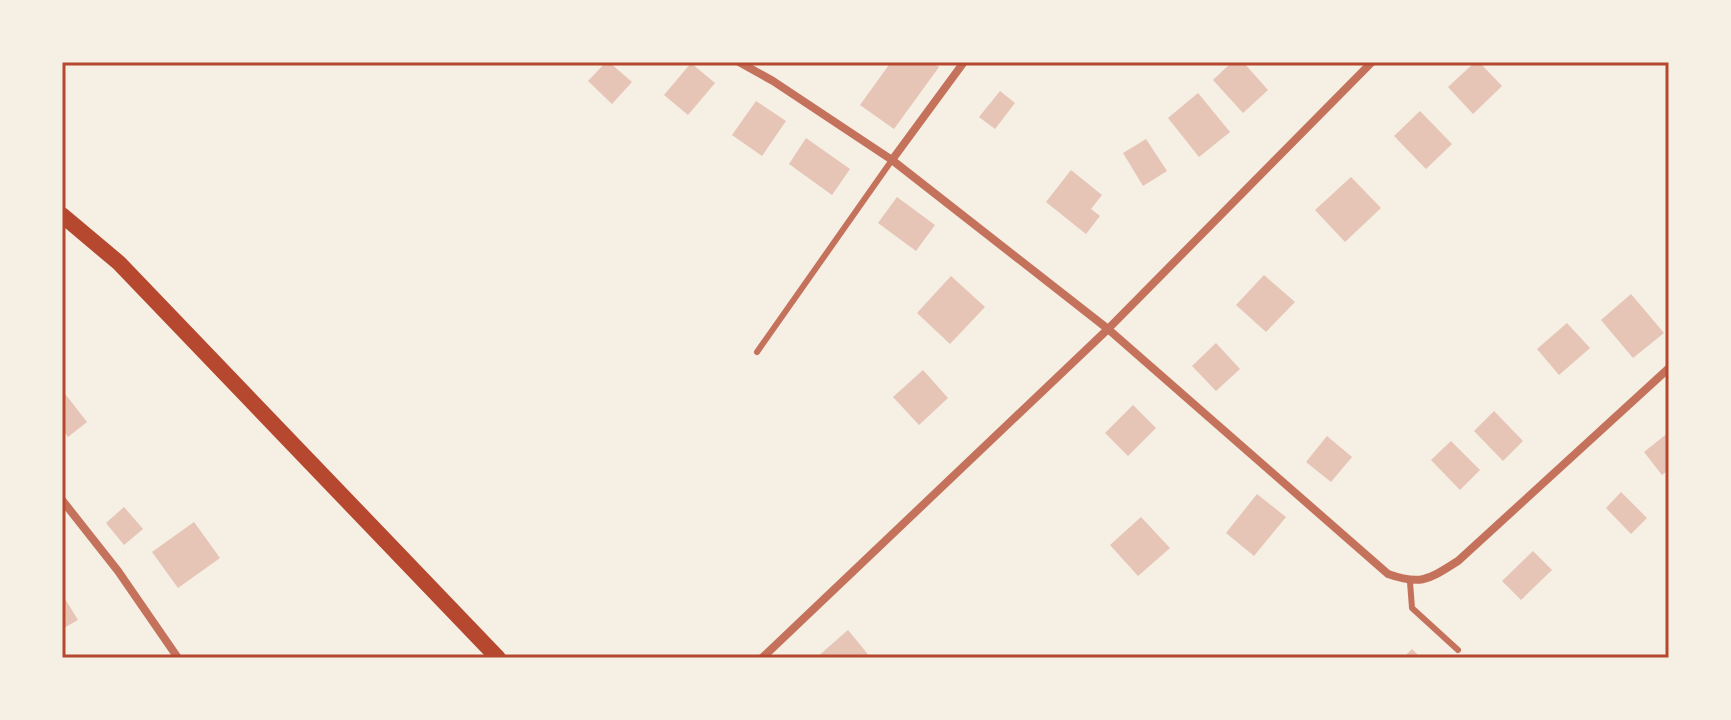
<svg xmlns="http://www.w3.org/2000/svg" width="1731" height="720" viewBox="0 0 1731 720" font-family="'Work Sans',sans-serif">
<rect width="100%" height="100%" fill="#f6efe4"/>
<g fill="#e6c5b7">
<path d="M 606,62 L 609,62 L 632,82 L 612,104 L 588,81 Z"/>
<path d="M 891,62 L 932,62 L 939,67 L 894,129 L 860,105 Z"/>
<path d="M 1232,62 L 1243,62 L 1268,90 L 1243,113 L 1213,80 Z"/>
<path d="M 1475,62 L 1479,62 L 1502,86 L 1473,114 L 1448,87 Z"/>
<path d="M 691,63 L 715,83 L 688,115 L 664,95 Z"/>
<path d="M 1000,91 L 1015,103 L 995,129 L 979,117 Z"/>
<path d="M 1198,93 L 1230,132 L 1199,157 L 1168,118 Z"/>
<path d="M 756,101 L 786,121 L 762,156 L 732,135 Z"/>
<path d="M 1420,111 L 1452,144 L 1426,169 L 1394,136 Z"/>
<path d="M 806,138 L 850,169 L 832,195 L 789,164 Z"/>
<path d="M 1146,139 L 1167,171 L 1143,186 L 1123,153 Z"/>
<path d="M 1071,170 L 1102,195 L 1091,209 L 1100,216 L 1086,234 L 1046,202 Z"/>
<path d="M 1351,177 L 1381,208 L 1345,242 L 1315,210 Z"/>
<path d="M 897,197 L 935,225 L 916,251 L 878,223 Z"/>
<path d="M 1264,275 L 1295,302 L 1266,332 L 1236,305 Z"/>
<path d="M 951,276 L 985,307 L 950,344 L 917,313 Z"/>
<path d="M 1631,294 L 1664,333 L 1633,358 L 1601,320 Z"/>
<path d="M 1567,323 L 1590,348 L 1559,375 L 1537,349 Z"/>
<path d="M 1216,343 L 1240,369 L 1216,391 L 1192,366 Z"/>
<path d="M 923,370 L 948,398 L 919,425 L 893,397 Z"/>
<path d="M 62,390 L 87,422 L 68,437 L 62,429 Z"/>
<path d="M 1133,405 L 1156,428 L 1128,456 L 1105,433 Z"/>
<path d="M 1494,411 L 1523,441 L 1503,461 L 1474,431 Z"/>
<path d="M 1669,432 L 1669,470 L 1662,475 L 1644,452 Z"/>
<path d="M 1327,436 L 1352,457 L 1331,482 L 1306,462 Z"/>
<path d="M 1451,441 L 1480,470 L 1460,490 L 1431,460 Z"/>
<path d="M 1621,492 L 1647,518 L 1631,534 L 1606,508 Z"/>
<path d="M 1257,494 L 1286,517 L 1254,556 L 1226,533 Z"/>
<path d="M 124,507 L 143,529 L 124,545 L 106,523 Z"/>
<path d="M 1141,517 L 1170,548 L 1138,576 L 1110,545 Z"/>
<path d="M 194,522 L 220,558 L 178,588 L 152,552 Z"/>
<path d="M 1533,551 L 1552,570 L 1521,600 L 1502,581 Z"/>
<path d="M 62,594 L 78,620 L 62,629 Z"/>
<path d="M 848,630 L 871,658 L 816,658 Z"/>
<path d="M 1412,649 L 1421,658 L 1403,658 Z"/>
</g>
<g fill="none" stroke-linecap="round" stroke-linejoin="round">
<g stroke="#c5725c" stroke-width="6">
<path d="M 757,352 L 892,160"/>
<path d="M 1410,582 L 1412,608 L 1458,650"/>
</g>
<g stroke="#c5725c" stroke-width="8">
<path d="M 739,62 L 773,81 L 892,160 L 1108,329 L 1388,574 C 1422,586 1429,579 1458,561 L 1669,368"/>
<path d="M 892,160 L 964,62"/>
<path d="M 62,500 L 118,571 L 178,658"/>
<path d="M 762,658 L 1108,329 L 1372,62"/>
</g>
<path stroke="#b5482f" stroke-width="16" d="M 62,215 L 119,263 L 498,658"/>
</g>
<rect width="1731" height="720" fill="none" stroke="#f6efe4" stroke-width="128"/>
<rect x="64" y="64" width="1603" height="592" fill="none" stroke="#b5482f" stroke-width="3"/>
</svg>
